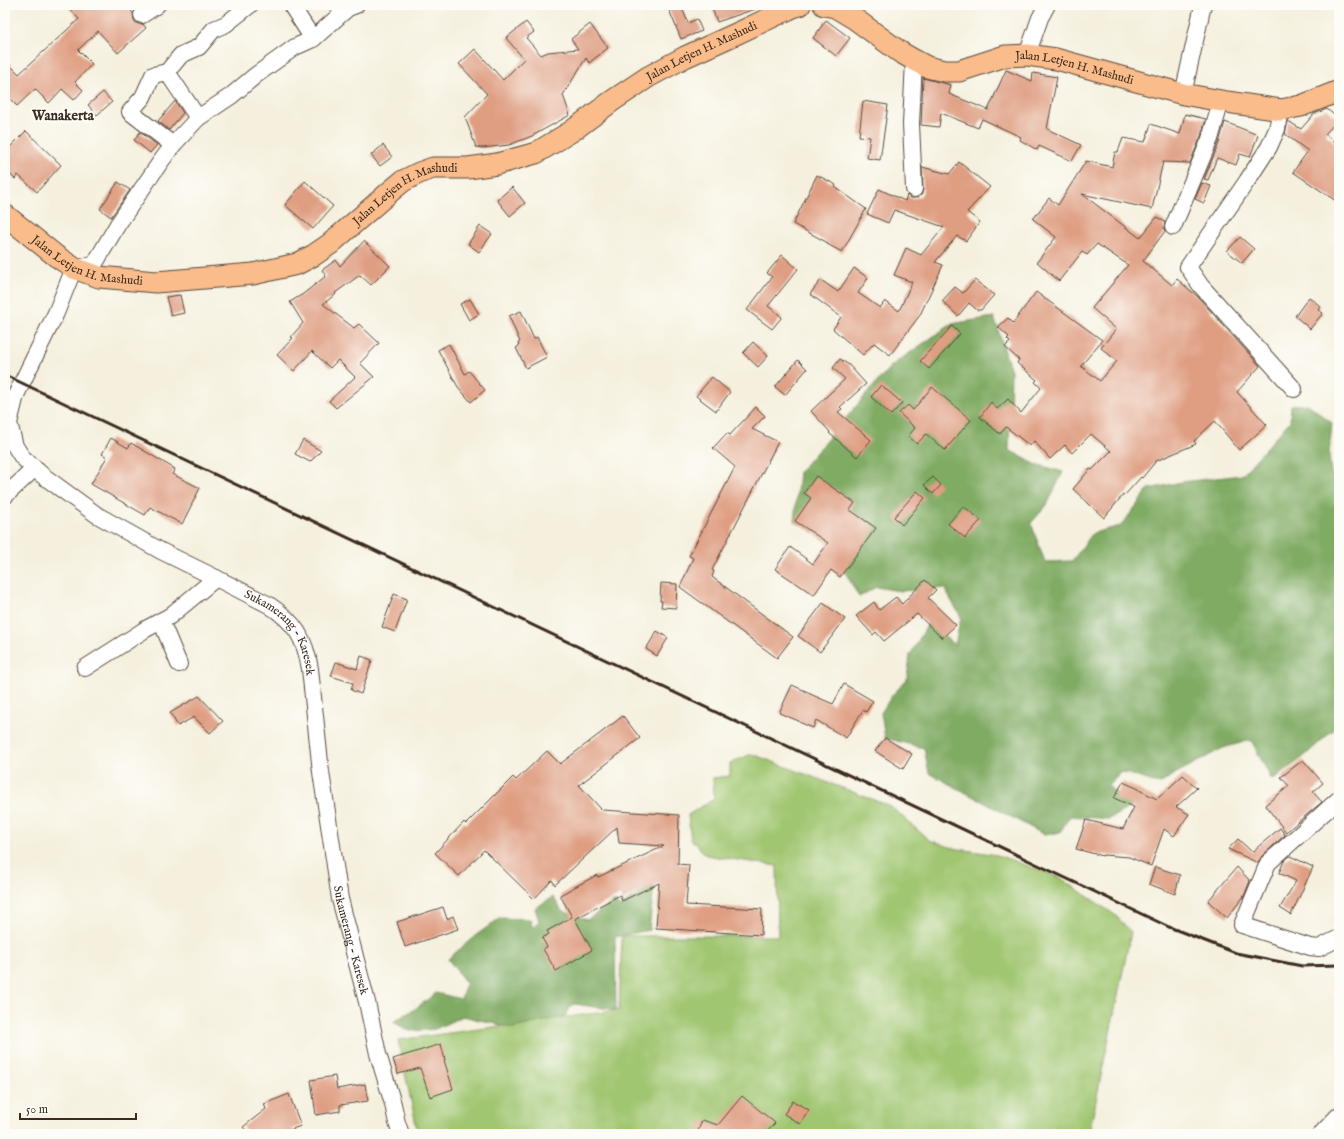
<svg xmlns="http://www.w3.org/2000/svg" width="1344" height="1139" viewBox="0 0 1344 1139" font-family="'IM FELL English',serif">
<rect width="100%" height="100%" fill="#fdfcf7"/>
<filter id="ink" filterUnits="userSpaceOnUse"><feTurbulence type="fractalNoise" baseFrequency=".025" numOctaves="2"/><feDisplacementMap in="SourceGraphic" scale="8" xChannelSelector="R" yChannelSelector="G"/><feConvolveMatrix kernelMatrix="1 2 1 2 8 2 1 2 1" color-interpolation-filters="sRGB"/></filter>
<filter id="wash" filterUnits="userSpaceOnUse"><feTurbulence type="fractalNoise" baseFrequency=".012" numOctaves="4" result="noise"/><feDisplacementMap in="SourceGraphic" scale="16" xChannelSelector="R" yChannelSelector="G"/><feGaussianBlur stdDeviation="0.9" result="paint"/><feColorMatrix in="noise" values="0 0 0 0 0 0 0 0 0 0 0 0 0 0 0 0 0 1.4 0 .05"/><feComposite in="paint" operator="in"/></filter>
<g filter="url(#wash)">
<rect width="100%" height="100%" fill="#f5f0de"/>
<path fill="#a0c671" stroke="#6e7848" d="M 752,754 L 890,806 L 929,840 L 953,848 L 997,855 L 1059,877 L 1115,915 L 1131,932 L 1089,1134 L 418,1134 L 398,1040 L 619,1010 L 622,936 L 778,936 L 777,866 L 706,855 L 691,839 L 688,815 L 714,799 L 713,778 L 730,776 L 730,763 Z"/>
<g fill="#80ab63" stroke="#5e6a40">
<path d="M 994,317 L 1011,371 L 1009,450 L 1035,464 L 1063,472 L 1047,505 L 1031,523 L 1045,562 L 1072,561 L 1093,533 L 1121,526 L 1149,489 L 1182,482 L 1242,475 L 1290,421 L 1291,405 L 1308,404 L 1332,423 L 1329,455 L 1331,473 L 1339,480 L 1339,725 L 1301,759 L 1272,780 L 1251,740 L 1223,748 L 1171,776 L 1160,784 L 1122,772 L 1108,786 L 1132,806 L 1109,819 L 1070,816 L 1060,832 L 1045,835 L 929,773 L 924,748 L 885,738 L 881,713 L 891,697 L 907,679 L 910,655 L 928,624 L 955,645 L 961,617 L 944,588 L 900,591 L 876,587 L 859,597 L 823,533 L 794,522 L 799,472 L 891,366 L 951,324 Z"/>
<path d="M 657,858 L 649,930 L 615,937 L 616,1010 L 575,1004 L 570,1008 L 565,1016 L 513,1028 L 463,1016 L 435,1029 L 410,1031 L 393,1022 L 415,1009 L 436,993 L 461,999 L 466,983 L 448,959 L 475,936 L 500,918 L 530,919 L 533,928 L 539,921 L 535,908 L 553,897 L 562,911 L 587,920 L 615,901 L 619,907 L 649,888 L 648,865 Z"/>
</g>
<g id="blocks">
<g fill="#df9e82">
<path d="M 66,5 L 125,5 L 133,13 L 134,21 L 138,24 L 143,24 L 146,28 L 118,53 L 98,31 L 78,50 L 92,64 L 75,82 L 83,90 L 74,100 L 62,89 L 49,103 L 35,89 L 17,106 L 5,94 L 5,60 L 19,74 L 79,19 Z"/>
<path d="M 667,5 L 681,5 L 688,23 L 697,19 L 702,31 L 681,39 Z"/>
<path d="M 711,5 L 761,5 L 761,7 L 717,22 Z"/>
<path d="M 826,20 L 850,38 L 836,56 L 813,38 Z"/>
<path d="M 526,22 L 534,32 L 526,38 L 541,55 L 548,52 L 578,49 L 571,39 L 590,24 L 608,48 L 589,63 L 586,58 L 563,95 L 570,115 L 532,136 L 509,145 L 483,148 L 476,147 L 465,117 L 487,94 L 459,64 L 475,49 L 503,80 L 524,59 L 506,38 Z"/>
<path d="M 1006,70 L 1032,81 L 1033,73 L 1057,77 L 1047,129 L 1081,145 L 1072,161 L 1039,146 L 1037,150 L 1020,140 L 1021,137 L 982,119 L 978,128 L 941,113 L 939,127 L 921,125 L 923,78 L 951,85 L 949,94 L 988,110 Z"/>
<path d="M 103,92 L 112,102 L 97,115 L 88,105 Z"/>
<path d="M 175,101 L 183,113 L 169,130 L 158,121 Z"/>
<path d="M 863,101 L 888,105 L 880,160 L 867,158 L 870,137 L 859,136 Z"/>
<path d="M 1327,109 L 1339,119 L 1325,134 L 1339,146 L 1339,203 L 1293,172 L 1308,151 L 1285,134 L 1288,121 L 1301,129 L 1314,114 Z"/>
<path d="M 1185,114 L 1206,119 L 1201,136 L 1190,163 L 1163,162 L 1152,209 L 1082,194 L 1140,238 L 1157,217 L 1165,222 L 1164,228 L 1165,231 L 1143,261 L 1172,285 L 1177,279 L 1198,297 L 1260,366 L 1237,392 L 1267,425 L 1239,450 L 1215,421 L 1194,441 L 1196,444 L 1156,461 L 1142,478 L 1141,477 L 1124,496 L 1123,495 L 1104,518 L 1073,489 L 1090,469 L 1092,470 L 1111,451 L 1091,434 L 1072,453 L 1065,445 L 1050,459 L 1034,441 L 1030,446 L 1006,427 L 1000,434 L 980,417 L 991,402 L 997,409 L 1008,399 L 1021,413 L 1041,388 L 1035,382 L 1037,380 L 1017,363 L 1019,360 L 1005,347 L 1010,342 L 1007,339 L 1009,337 L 998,327 L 1008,318 L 1013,323 L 1036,292 L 1102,340 L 1081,366 L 1100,381 L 1117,361 L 1101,348 L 1116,329 L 1092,308 L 1128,265 L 1097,244 L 1087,255 L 1082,252 L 1059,281 L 1037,262 L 1056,237 L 1033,219 L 1049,198 L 1058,205 L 1086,161 L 1112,167 L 1115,152 L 1118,152 L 1123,138 L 1145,142 L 1151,124 L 1180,134 Z"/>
<path d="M 1225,122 L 1258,135 L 1250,157 L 1240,154 L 1236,165 L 1217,158 L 1208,180 L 1204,179 L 1219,143 Z"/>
<path d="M 26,131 L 61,165 L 37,192 L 18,175 L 15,179 L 5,170 L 5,152 Z"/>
<path d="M 140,132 L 157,145 L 150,153 L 134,140 Z"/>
<path d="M 383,145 L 392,157 L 380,166 L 371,155 Z"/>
<path d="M 959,162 L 990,187 L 967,212 L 980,222 L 966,241 L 957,236 L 935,262 L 943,265 L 920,315 L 890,355 L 874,343 L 863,355 L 833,329 L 841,317 L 810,294 L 821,280 L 838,292 L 854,268 L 868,278 L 858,293 L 880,308 L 885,301 L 899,311 L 912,282 L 894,275 L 906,248 L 921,255 L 944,227 L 894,210 L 888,223 L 867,214 L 879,189 L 905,201 L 907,195 L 910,198 L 914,198 L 919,197 L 922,194 L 923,189 L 922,167 L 949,174 Z"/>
<path d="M 817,175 L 836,185 L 835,187 L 866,209 L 842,252 L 827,244 L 828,243 L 793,224 Z"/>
<path d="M 305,181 L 333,206 L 313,229 L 285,205 Z"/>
<path d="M 118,182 L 130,190 L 111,217 L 100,209 Z"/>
<path d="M 1202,183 L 1211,186 L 1204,203 L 1195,199 Z"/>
<path d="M 512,187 L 525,203 L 510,216 L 497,200 Z"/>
<path d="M 480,226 L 492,234 L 479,252 L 468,244 Z"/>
<path d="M 1240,237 L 1254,249 L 1242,263 L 1227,251 Z"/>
<path d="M 364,241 L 390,266 L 371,285 L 360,275 L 335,293 L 336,294 L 323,304 L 354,328 L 359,324 L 379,343 L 360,363 L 374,377 L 336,408 L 329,401 L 355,377 L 338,360 L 330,368 L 312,351 L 294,371 L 277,355 L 293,338 L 291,337 L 303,323 L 290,302 L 303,294 L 326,276 L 322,270 L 336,260 L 340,266 Z"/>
<path d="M 782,255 L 798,269 L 768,306 L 782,317 L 772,329 L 747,310 L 772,277 L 767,273 Z"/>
<path d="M 975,280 L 994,295 L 981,310 L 977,310 L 969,303 L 958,316 L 942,301 L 955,287 L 963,293 Z"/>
<path d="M 180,295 L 184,313 L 171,316 L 166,297 Z"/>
<path d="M 1309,297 L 1320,306 L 1318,310 L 1323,313 L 1310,329 L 1295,316 Z"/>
<path d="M 470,299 L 479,314 L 469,320 L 460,304 Z"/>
<path d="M 521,311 L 534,339 L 537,337 L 547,357 L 526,368 L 516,348 L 519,346 L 518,343 L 520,342 L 509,316 Z"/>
<path d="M 952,326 L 960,334 L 929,369 L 920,361 Z"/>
<path d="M 753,342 L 768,356 L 758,367 L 743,353 Z"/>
<path d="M 449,344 L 465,374 L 469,371 L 485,390 L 471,402 L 458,387 L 438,350 Z"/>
<path d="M 840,359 L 849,365 L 866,384 L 840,407 L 842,409 L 838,412 L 871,440 L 857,457 L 829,433 L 830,432 L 811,411 L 845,379 L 833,368 Z"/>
<path d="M 798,360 L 807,369 L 785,395 L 775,387 Z"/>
<path d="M 712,377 L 730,392 L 716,411 L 696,396 Z"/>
<path d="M 881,385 L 902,403 L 891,415 L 871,397 Z"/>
<path d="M 932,387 L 971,420 L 945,450 L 926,434 L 917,444 L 908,436 L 915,428 L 899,413 L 908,405 L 913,410 Z"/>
<path d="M 756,407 L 765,416 L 752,429 L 778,442 L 712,570 L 714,571 L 712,577 L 793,637 L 777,658 L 680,587 L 693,558 L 689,556 L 735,467 L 713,448 L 727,433 L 730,435 Z"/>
<path d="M 111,438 L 128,448 L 131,443 L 175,469 L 172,474 L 200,488 L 182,524 L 150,507 L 145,515 L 91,484 L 107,457 L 102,454 Z"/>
<path d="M 303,440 L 321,451 L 310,462 L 295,454 Z"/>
<path d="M 816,476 L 855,503 L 850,510 L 876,528 L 840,577 L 831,570 L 814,595 L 775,569 L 790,547 L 813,564 L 828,543 L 795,521 L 811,498 L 804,493 Z"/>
<path d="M 933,477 L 941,485 L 933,494 L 924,485 Z"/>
<path d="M 917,491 L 925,498 L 902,525 L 894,517 Z"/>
<path d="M 963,506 L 981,520 L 965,538 L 948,524 Z"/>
<path d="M 925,580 L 936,590 L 928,598 L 956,625 L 942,638 L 917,614 L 884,641 L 876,632 L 873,635 L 856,616 L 874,602 L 879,610 L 896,597 L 902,604 Z"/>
<path d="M 661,583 L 677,584 L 676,608 L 661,607 L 662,601 L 660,601 Z"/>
<path d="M 394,594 L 407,599 L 395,632 L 382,627 Z"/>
<path d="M 823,603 L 845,619 L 820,652 L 798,636 Z"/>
<path d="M 657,631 L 668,638 L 657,656 L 646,649 Z"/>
<path d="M 361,656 L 372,660 L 361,694 L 351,690 L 353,683 L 331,676 L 336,662 L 357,669 Z"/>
<path d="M 844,684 L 873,701 L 866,712 L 863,710 L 846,738 L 816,720 L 813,728 L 799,722 L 799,721 L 779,713 L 792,685 L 810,693 L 810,694 L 833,704 Z"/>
<path d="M 199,696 L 223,721 L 210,733 L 194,717 L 178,726 L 170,713 Z"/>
<path d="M 623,716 L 640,738 L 579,785 L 602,810 L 679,815 L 678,864 L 689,865 L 686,905 L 762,909 L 761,935 L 656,928 L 659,883 L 622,901 L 620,895 L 575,919 L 592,950 L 556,971 L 543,949 L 547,947 L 542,938 L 549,934 L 547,931 L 572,917 L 560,895 L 597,875 L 598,877 L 664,846 L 619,843 L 617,827 L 555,885 L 552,880 L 534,899 L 484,850 L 459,876 L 435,853 L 464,822 L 466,824 L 513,777 L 516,780 L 547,751 L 560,764 Z"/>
<path d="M 885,738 L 912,754 L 903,769 L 875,751 Z"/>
<path d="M 1303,760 L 1323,783 L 1313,792 L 1322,802 L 1286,832 L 1265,805 L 1289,786 L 1281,777 Z"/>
<path d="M 1183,775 L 1197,788 L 1176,807 L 1189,814 L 1174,836 L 1164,829 L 1151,866 L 1129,857 L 1103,855 L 1103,856 L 1076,849 L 1086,820 L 1123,829 L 1134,807 L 1114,798 L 1123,782 L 1139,789 L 1139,790 L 1157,799 Z"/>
<path d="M 1280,828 L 1285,835 L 1262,856 L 1258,863 L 1228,849 L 1238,839 L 1252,852 Z"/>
<path d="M 1290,856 L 1313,867 L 1291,915 L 1280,908 L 1296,881 L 1279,873 L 1284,861 Z"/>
<path d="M 1155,867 L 1180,875 L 1175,894 L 1149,884 Z"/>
<path d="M 1237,867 L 1250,881 L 1244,896 L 1227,918 L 1208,901 Z"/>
<path d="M 443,907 L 447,919 L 453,916 L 458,929 L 405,947 L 397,922 Z"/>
<path d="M 441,1044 L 445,1060 L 444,1060 L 453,1089 L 430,1097 L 420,1068 L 398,1074 L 393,1059 Z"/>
<path d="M 335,1076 L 337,1089 L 365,1084 L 368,1101 L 340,1105 L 340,1111 L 316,1115 L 311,1080 Z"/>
<path d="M 289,1094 L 301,1126 L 292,1129 L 298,1134 L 249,1134 L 243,1127 L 266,1109 L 264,1104 Z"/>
<path d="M 742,1096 L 775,1123 L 765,1134 L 697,1134 L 702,1120 L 718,1125 Z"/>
<path d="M 793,1101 L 809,1110 L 800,1124 L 784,1114 Z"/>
</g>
</g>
</g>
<g filter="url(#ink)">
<use href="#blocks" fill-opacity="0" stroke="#57483b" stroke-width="1"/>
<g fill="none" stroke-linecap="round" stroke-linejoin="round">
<defs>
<g id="minor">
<path d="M 291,5 L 313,39"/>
<path id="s1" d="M 356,5 L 348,8 L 313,39 L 295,47 L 256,75 L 231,96 L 198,118 L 173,145 L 159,164 L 118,224 L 94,265 L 74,268 L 56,313 L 16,395 L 9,423 L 15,446 L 22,457 L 42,475 L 97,515 L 161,551 L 216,578 L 269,605 C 295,622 305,638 310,669 L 321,772 L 340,899 L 367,1002 L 378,1054 L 393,1104 L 397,1123 L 401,1134"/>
<path d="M 142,15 L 157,5"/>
<path d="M 1027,55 L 1040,18 L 1047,5"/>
<path d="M 167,72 L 198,118"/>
<path d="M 1183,94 L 1203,5"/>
<path d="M 1281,110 L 1277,129 L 1269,147 L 1247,181 L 1188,267 L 1201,286 L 1294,389"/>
<path d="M 173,145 L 130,112 L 143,97 L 153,75 L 167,72 L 181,55 L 199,47 L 214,29 L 226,24 L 250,5"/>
<path d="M 914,189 L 911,124 L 914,60"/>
<path d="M 1173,227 L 1210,139 L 1221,101"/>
<path d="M 5,496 L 35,468"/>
<path d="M 161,621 L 179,664"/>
<path d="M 85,668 L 146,629 L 170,616 L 216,578"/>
<path d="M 1339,799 L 1268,863 L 1242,925 L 1310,947 L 1319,948 L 1339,938"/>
<path d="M 1321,1134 L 1339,1115"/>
</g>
<g id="major">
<path id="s2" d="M 824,5 L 835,7 L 855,19 L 900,52 L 914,60 L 927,67 L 944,71 L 959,71 L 1005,56 L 1027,55 L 1056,59 L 1183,94 L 1227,102 L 1281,110 L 1301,106 L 1339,91"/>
<path id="s3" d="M 5,215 L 56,256 L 74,268 L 99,277 L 156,282 L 253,274 L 297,264 L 314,255 L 330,244 L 392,190 L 403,181 L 419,173 L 433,168 L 468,168 L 497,164 L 536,153 L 572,131 L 612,101 L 648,77 L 685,57 L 738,33 L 793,7 L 800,5"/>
</g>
</defs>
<use href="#minor" stroke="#57483b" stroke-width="18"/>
<use href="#major" stroke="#57483b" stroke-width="23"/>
<use href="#minor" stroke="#fff" stroke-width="16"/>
<use href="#major" stroke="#f9bc8a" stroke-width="21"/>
<path stroke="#3b2a1e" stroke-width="3" d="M 5,375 L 1169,927 L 1236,953 L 1302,966 L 1339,965"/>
</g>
</g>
<g text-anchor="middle" stroke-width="4" stroke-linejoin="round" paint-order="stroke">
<g font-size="12" fill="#3b2a1e" stroke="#fdfcf7">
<text dy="4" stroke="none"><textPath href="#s3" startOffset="781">Jalan Letjen H. Mashudi</textPath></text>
<text dy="4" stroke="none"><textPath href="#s2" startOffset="273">Jalan Letjen H. Mashudi</textPath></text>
<text dy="4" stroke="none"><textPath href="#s3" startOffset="445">Jalan Letjen H. Mashudi</textPath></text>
<text dy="4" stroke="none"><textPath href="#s3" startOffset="97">Jalan Letjen H. Mashudi</textPath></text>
<text dy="4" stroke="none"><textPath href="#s1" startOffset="920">Sukamerang - Karesek</textPath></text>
<text dy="4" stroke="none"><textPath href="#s1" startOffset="1244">Sukamerang - Karesek</textPath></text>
</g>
<g font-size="14" font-weight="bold" fill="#3b2a1e" stroke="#fdfcf7">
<text x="63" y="120">Wanakerta</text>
</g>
</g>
<rect width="1344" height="1139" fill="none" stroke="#fdfcf7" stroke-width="20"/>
<path d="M20 1113v6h116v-6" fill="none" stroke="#3b2a1e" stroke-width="2"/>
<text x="26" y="1113" font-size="12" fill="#3b2a1e" stroke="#fdfcf7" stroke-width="3" paint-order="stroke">50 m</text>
</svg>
